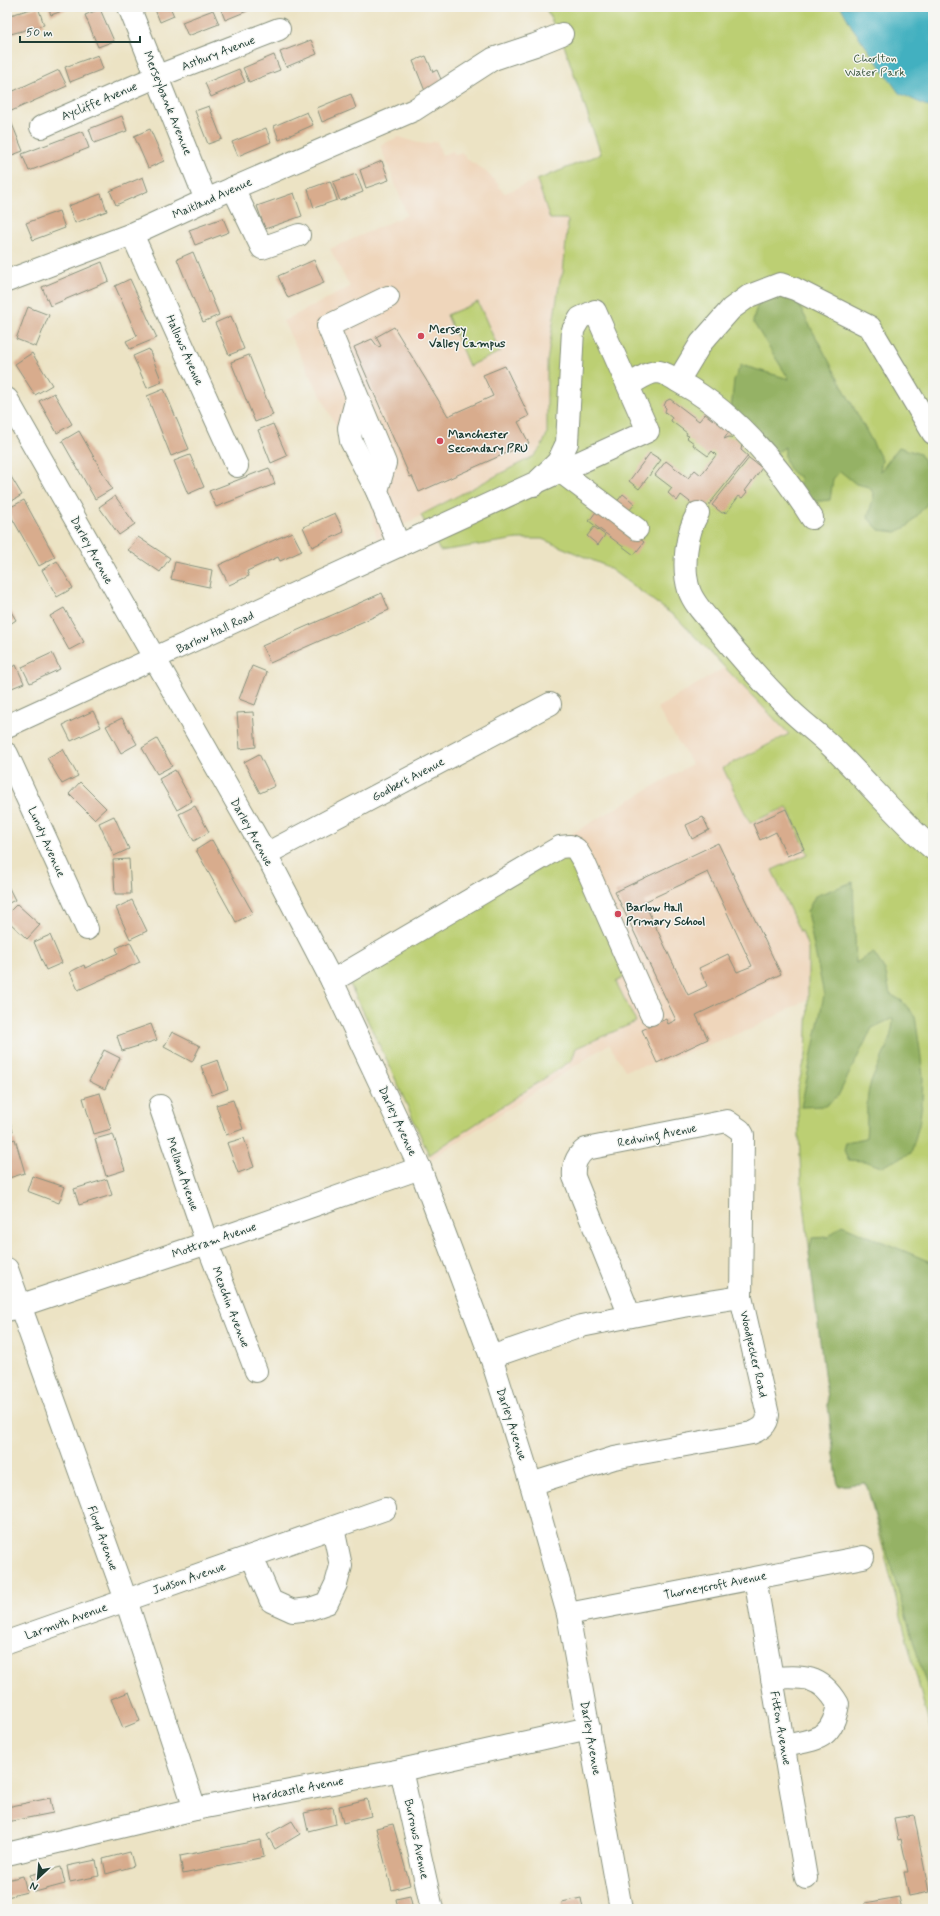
<svg xmlns="http://www.w3.org/2000/svg" width="940" height="1916" viewBox="0 0 940 1916" font-family="Mynerve,sans-serif">
<rect width="100%" height="100%" fill="#f6f6f2"/>
<filter id="ink" filterUnits="userSpaceOnUse"><feTurbulence type="fractalNoise" baseFrequency=".025" numOctaves="2"/><feDisplacementMap in="SourceGraphic" scale="8" xChannelSelector="R" yChannelSelector="G"/><feConvolveMatrix kernelMatrix="1 2 1 2 8 2 1 2 1" color-interpolation-filters="sRGB"/></filter>
<filter id="wash" filterUnits="userSpaceOnUse"><feTurbulence type="fractalNoise" baseFrequency=".012" numOctaves="4" result="noise"/><feDisplacementMap in="SourceGraphic" scale="16" xChannelSelector="R" yChannelSelector="G"/><feGaussianBlur stdDeviation="0.9" result="paint"/><feColorMatrix in="noise" values="0 0 0 0 0 0 0 0 0 0 0 0 0 0 0 0 0 1.4 0 .05"/><feComposite in="paint" operator="in"/></filter>
<g filter="url(#wash)">
<rect width="100%" height="100%" fill="#ece3c4"/>
<g fill="#efd6bb">
<path d="M 399,137 L 419,143 L 426,144 L 437,141 L 442,155 L 453,151 L 455,155 L 461,153 L 471,162 L 483,169 L 499,185 L 498,187 L 505,193 L 537,180 L 550,219 L 566,219 L 568,221 L 563,273 L 560,279 L 547,362 L 547,430 L 542,446 L 534,456 L 377,539 L 373,522 L 372,497 L 283,321 L 350,287 L 330,249 L 407,215 L 380,145 Z"/>
<path d="M 724,668 L 762,705 L 892,846 L 802,931 L 808,948 L 808,999 L 751,1029 L 657,1063 L 625,1070 L 609,1044 L 431,1159 L 390,1067 L 341,968 L 692,764 L 657,708 Z"/>
</g>
<g fill="#bccf73" stroke="#6e8654">
<path d="M 545,7 L 933,7 L 933,1740 L 866,1483 L 838,1486 L 801,1179 L 797,1090 L 806,1055 L 808,999 L 808,948 L 802,931 L 800,932 L 772,870 L 808,854 L 787,807 L 750,823 L 723,768 L 789,734 L 677,618 L 606,566 L 542,539 L 517,539 L 440,551 L 421,515 L 534,456 L 542,446 L 547,434 L 547,362 L 560,279 L 563,273 L 568,221 L 566,219 L 550,219 L 537,180 L 601,154 L 564,45 Z"/>
<path d="M 478,302 L 500,352 L 469,366 L 447,315 Z"/>
<path d="M 567,852 L 626,976 L 616,982 L 636,1022 L 576,1048 L 572,1060 L 429,1155 L 390,1067 L 347,978 Z"/>
</g>
<g fill="#95b265" stroke="#5a784c">
<path d="M 778,290 L 795,298 L 882,460 L 880,472 L 899,447 L 920,454 L 932,476 L 933,497 L 908,526 L 896,532 L 879,530 L 868,518 L 874,494 L 869,487 L 856,484 L 840,471 L 833,479 L 830,500 L 811,502 L 798,491 L 800,477 C 787,471 784,462 785,447 L 772,456 L 730,422 L 734,380 L 741,365 L 789,379 L 753,322 C 757,301 760,300 778,290 Z"/>
<path d="M 853,882 L 856,963 L 873,952 L 885,970 L 890,994 L 902,1001 L 915,1016 L 920,1050 L 923,1077 L 922,1103 L 919,1125 L 911,1153 L 881,1167 L 864,1161 L 848,1160 L 844,1150 L 846,1142 L 866,1138 C 868,1120 865,1102 870,1085 C 878,1063 893,1042 893,1018 L 872,1028 L 838,1096 L 825,1106 L 801,1107 L 824,995 L 807,912 L 815,896 Z"/>
<path d="M 842,1225 L 933,1263 L 933,1707 L 866,1483 L 838,1486 L 809,1253 L 812,1238 L 828,1237 Z"/>
</g>
<path fill="#43b0c0" stroke="#31767a" d="M 841,7 L 933,7 L 933,109 L 899,93 L 852,27 Z"/>
<g id="blocks">
<g fill="#d8ac8d" fill-rule="evenodd">
<path d="M 38,7 L 44,25 L 7,35 L 7,16 Z"/>
<path d="M 48,7 L 73,7 L 51,15 Z"/>
<path d="M 154,7 L 170,7 L 174,16 L 160,22 Z"/>
<path d="M 220,7 L 257,7 L 225,20 Z"/>
<path d="M 100,9 L 114,41 L 98,47 L 85,15 Z"/>
<path d="M 213,10 L 219,24 L 188,36 L 182,22 Z"/>
<path d="M 311,40 L 317,54 L 286,67 L 280,52 Z"/>
<path d="M 98,55 L 103,69 L 70,82 L 65,67 Z"/>
<path d="M 274,55 L 280,70 L 249,82 L 243,68 Z"/>
<path d="M 426,56 L 433,72 L 437,70 L 443,84 L 425,91 L 413,61 Z"/>
<path d="M 239,69 L 245,82 L 211,97 L 205,83 Z"/>
<path d="M 59,70 L 67,86 L 7,113 L 7,94 Z"/>
<path d="M 351,94 L 356,108 L 322,122 L 317,108 Z"/>
<path d="M 209,106 L 222,139 L 208,144 L 195,111 Z"/>
<path d="M 307,112 L 313,125 L 279,140 L 274,126 Z"/>
<path d="M 122,116 L 127,131 L 94,143 L 89,129 Z"/>
<path d="M 10,119 L 23,151 L 7,157 L 7,120 Z"/>
<path d="M 266,128 L 271,142 L 238,156 L 232,142 Z"/>
<path d="M 150,129 L 164,161 L 148,168 L 134,136 Z"/>
<path d="M 83,131 L 89,148 L 29,171 L 22,154 Z"/>
<path d="M 382,161 L 389,180 L 366,188 L 360,170 Z"/>
<path d="M 356,174 L 363,192 L 340,201 L 333,182 Z"/>
<path d="M 143,177 L 148,191 L 116,205 L 110,191 Z"/>
<path d="M 330,181 L 337,200 L 314,208 L 308,189 Z"/>
<path d="M 294,193 L 302,216 L 265,229 L 257,206 Z"/>
<path d="M 101,194 L 107,211 L 75,223 L 68,206 Z"/>
<path d="M 59,211 L 65,228 L 33,240 L 26,223 Z"/>
<path d="M 223,218 L 229,232 L 195,245 L 189,230 Z"/>
<path d="M 193,252 L 219,315 L 203,322 L 177,259 Z"/>
<path d="M 314,260 L 324,283 L 288,298 L 278,276 Z"/>
<path d="M 102,262 L 109,281 L 50,306 L 42,287 Z"/>
<path d="M 130,279 L 157,338 L 130,349 L 126,341 L 137,336 L 115,286 Z"/>
<path d="M 28,307 L 49,315 L 36,347 L 16,339 Z"/>
<path d="M 231,316 L 244,349 L 229,355 L 215,323 Z"/>
<path d="M 394,327 L 448,416 L 493,396 L 483,375 L 505,366 L 529,416 L 518,422 L 529,443 L 419,492 L 412,476 L 410,477 L 354,347 L 372,339 L 378,347 L 381,346 L 376,337 Z"/>
<path d="M 149,349 L 162,382 L 147,388 L 133,356 Z"/>
<path d="M 32,353 L 52,385 L 35,395 L 15,364 Z"/>
<path d="M 249,355 L 273,415 L 255,422 L 231,362 Z"/>
<path d="M 164,389 L 189,449 L 171,456 L 147,396 Z"/>
<path d="M 54,393 L 72,424 L 57,433 L 39,401 Z"/>
<path d="M 670,399 L 699,421 L 705,414 L 713,420 L 715,418 L 731,429 L 724,439 L 729,437 L 736,438 L 742,445 L 741,450 L 748,456 L 703,512 L 681,495 L 677,501 L 668,493 L 672,488 L 655,475 L 666,461 L 688,478 L 695,470 L 701,475 L 716,455 L 712,451 L 708,456 L 693,445 L 694,443 L 687,438 L 689,436 L 686,435 L 687,433 L 671,421 L 672,418 L 665,412 L 666,408 L 664,406 L 666,401 Z"/>
<path d="M 273,424 L 287,456 L 271,463 L 258,430 Z"/>
<path d="M 79,431 L 112,489 L 95,499 L 62,441 Z"/>
<path d="M 650,453 L 661,460 L 639,489 L 629,481 Z"/>
<path d="M 190,455 L 204,487 L 188,494 L 174,461 Z"/>
<path d="M 749,458 L 762,468 L 745,491 L 747,492 L 742,498 L 739,496 L 727,512 L 722,513 L 712,505 Z"/>
<path d="M 269,468 L 275,484 L 216,507 L 209,491 Z"/>
<path d="M 7,470 L 22,495 L 7,504 Z"/>
<path d="M 623,494 L 635,504 L 627,513 L 615,504 Z"/>
<path d="M 115,496 L 135,524 L 119,535 L 99,507 Z"/>
<path d="M 24,500 L 55,557 L 39,566 L 7,509 Z"/>
<path d="M 599,508 L 644,542 L 634,555 L 589,521 Z"/>
<path d="M 335,513 L 344,532 L 312,547 L 303,527 Z"/>
<path d="M 594,527 L 605,535 L 598,545 L 587,536 Z"/>
<path d="M 292,532 L 302,551 L 280,561 L 278,557 L 247,571 L 249,576 L 229,585 L 219,565 Z"/>
<path d="M 138,537 L 170,558 L 160,572 L 128,550 Z"/>
<path d="M 57,561 L 73,588 L 57,597 L 42,570 Z"/>
<path d="M 175,562 L 212,570 L 209,587 L 171,579 Z"/>
<path d="M 382,593 L 389,610 L 270,663 L 262,646 Z"/>
<path d="M 7,605 L 16,620 L 7,626 Z"/>
<path d="M 64,608 L 84,642 L 69,650 L 50,616 Z"/>
<path d="M 52,653 L 60,669 L 30,683 L 22,667 Z"/>
<path d="M 16,665 L 24,683 L 7,690 L 7,669 Z"/>
<path d="M 252,666 L 267,672 L 255,705 L 239,699 Z"/>
<path d="M 93,711 L 101,727 L 71,741 L 63,725 Z"/>
<path d="M 253,712 L 256,747 L 240,749 L 237,713 Z"/>
<path d="M 122,718 L 137,744 L 121,753 L 106,726 Z"/>
<path d="M 157,739 L 172,766 L 157,774 L 142,748 Z"/>
<path d="M 63,749 L 78,776 L 62,784 L 47,758 Z"/>
<path d="M 259,754 L 275,786 L 260,793 L 244,762 Z"/>
<path d="M 175,770 L 192,801 L 177,810 L 159,779 Z"/>
<path d="M 80,782 L 106,808 L 94,819 L 69,794 Z"/>
<path d="M 195,806 L 209,832 L 194,841 L 179,814 Z"/>
<path d="M 786,809 L 804,849 L 787,856 L 776,832 L 760,840 L 753,824 Z"/>
<path d="M 114,816 L 129,849 L 114,856 L 99,823 Z"/>
<path d="M 703,817 L 709,830 L 692,839 L 686,825 Z"/>
<path d="M 212,840 L 253,913 L 236,922 L 196,850 Z"/>
<path d="M 718,843 L 781,974 L 696,1015 L 708,1039 L 657,1063 L 642,1030 L 666,1019 L 668,1024 L 676,1020 L 615,892 ZM 708,872 L 752,966 L 737,972 L 728,954 L 699,968 L 707,986 L 688,995 L 644,902 Z"/>
<path d="M 129,859 L 131,894 L 115,894 L 113,860 Z"/>
<path d="M 7,884 L 15,900 L 7,904 Z"/>
<path d="M 132,900 L 147,931 L 130,939 L 116,908 Z"/>
<path d="M 17,904 L 40,925 L 27,939 L 7,920 L 7,914 Z"/>
<path d="M 50,935 L 62,963 L 46,970 L 34,942 Z"/>
<path d="M 130,942 L 140,962 L 78,990 L 70,972 L 84,965 L 85,968 L 118,953 L 116,948 Z"/>
<path d="M 151,1024 L 157,1040 L 122,1051 L 117,1036 Z"/>
<path d="M 172,1032 L 200,1046 L 192,1062 L 164,1047 Z"/>
<path d="M 104,1050 L 120,1058 L 105,1089 L 89,1081 Z"/>
<path d="M 218,1060 L 228,1089 L 212,1095 L 201,1066 Z"/>
<path d="M 100,1093 L 111,1129 L 94,1134 L 83,1098 Z"/>
<path d="M 233,1100 L 243,1129 L 226,1135 L 216,1105 Z"/>
<path d="M 7,1114 L 13,1131 L 7,1134 Z"/>
<path d="M 113,1134 L 125,1170 L 106,1176 L 95,1139 Z"/>
<path d="M 244,1138 L 254,1167 L 238,1173 L 227,1143 Z"/>
<path d="M 15,1139 L 25,1173 L 9,1178 L 7,1171 L 7,1142 Z"/>
<path d="M 32,1176 L 65,1187 L 59,1203 L 27,1191 Z"/>
<path d="M 107,1179 L 112,1195 L 79,1205 L 74,1189 Z"/>
<path d="M 129,1692 L 140,1721 L 123,1728 L 111,1699 Z"/>
<path d="M 50,1798 L 53,1813 L 7,1822 L 7,1807 Z"/>
<path d="M 367,1799 L 371,1816 L 343,1823 L 339,1806 Z"/>
<path d="M 333,1807 L 336,1824 L 308,1831 L 304,1813 Z"/>
<path d="M 914,1815 L 929,1892 L 909,1896 L 904,1872 L 908,1872 L 901,1839 L 898,1840 L 894,1818 Z"/>
<path d="M 292,1821 L 300,1834 L 275,1849 L 267,1835 Z"/>
<path d="M 393,1824 L 410,1885 L 392,1890 L 376,1828 Z"/>
<path d="M 261,1840 L 264,1857 L 183,1874 L 180,1856 Z"/>
<path d="M 130,1852 L 134,1866 L 106,1874 L 103,1859 Z"/>
<path d="M 96,1860 L 99,1876 L 70,1882 L 67,1866 Z"/>
<path d="M 61,1867 L 65,1884 L 35,1892 L 30,1875 Z"/>
<path d="M 23,1876 L 27,1892 L 7,1897 L 7,1880 Z"/>
<path d="M 410,1896 L 413,1909 L 398,1909 L 396,1899 Z"/>
<path d="M 899,1897 L 902,1909 L 866,1909 L 865,1903 Z"/>
<path d="M 581,1898 L 583,1909 L 563,1909 L 562,1902 Z"/>
</g>
</g>
</g>
<g filter="url(#ink)">
<use href="#blocks" fill-opacity="0" stroke="#86907c" stroke-width="1"/>
<g fill="none" stroke-linecap="round" stroke-linejoin="round">
<defs>
<g id="minor">
<path d="M 129,7 L 206,200"/>
<path d="M 41,127 L 158,76 L 279,29"/>
<path d="M 233,188 L 262,248 L 299,235"/>
<path d="M 132,234 L 237,466"/>
<path d="M 7,281 L 132,234 L 206,200 L 414,110 L 493,59 L 535,45 L 562,34"/>
<path d="M 388,297 L 328,326 L 385,463 L 377,491 L 399,546"/>
<path d="M 678,381 L 701,343 L 731,309 L 749,296 L 780,284 L 795,289 L 870,327 L 933,433"/>
<path d="M 629,385 C 638,380 649,371 659,372 C 666,373 675,379 681,383 C 736,413 779,466 812,518"/>
<path d="M 357,397 L 349,428 L 351,441 L 377,491"/>
<path d="M 7,399 L 266,854 L 332,981 L 420,1168 L 491,1357 L 531,1484 L 568,1614 L 621,1909"/>
<path d="M 561,472 L 637,529"/>
<path d="M 698,513 C 686,533 682,567 689,590 C 694,605 707,617 717,629 C 740,657 763,683 788,708 C 802,722 819,734 833,748 C 867,781 897,818 933,849"/>
<path d="M 7,726 L 648,431 L 595,311 L 580,318 L 573,330 L 567,443 L 558,462 L 534,485"/>
<path d="M 7,754 L 87,929"/>
<path d="M 266,854 L 550,704"/>
<path d="M 332,981 L 560,847 L 570,846 L 576,849 L 584,862 L 651,1014"/>
<path d="M 160,1106 L 207,1243 L 256,1371"/>
<path d="M 7,1269 L 126,1600 L 195,1809"/>
<path d="M 7,1310 L 207,1243 L 420,1168"/>
<path d="M 630,1316 L 574,1177 C 573,1165 576,1156 586,1149 L 727,1121 L 740,1130 L 743,1135 L 741,1297"/>
<path d="M 491,1357 L 581,1326 L 683,1306 L 741,1297 L 768,1415 C 767,1426 761,1429 752,1433 L 614,1458 L 531,1484"/>
<path d="M 252,1557 L 271,1601 L 293,1611 L 310,1609 L 327,1603 L 336,1584 L 341,1566 L 333,1528"/>
<path d="M 755,1578 L 806,1878"/>
<path d="M 568,1614 L 863,1557"/>
<path d="M 7,1642 L 385,1509"/>
<path d="M 772,1678 C 803,1676 821,1675 838,1704 C 832,1741 816,1739 784,1746"/>
<path d="M 401,1770 L 432,1909"/>
<path d="M 7,1854 L 195,1809 L 401,1770 L 589,1728"/>
</g>
</defs>
<use href="#minor" stroke="#86907c" stroke-width="24"/>
<use href="#minor" stroke="#fff" stroke-width="22"/>
</g>
</g>
<g fill="#d1495b" stroke="#f6f6f2" stroke-width="1.5">
<circle cx="421" cy="336" r="4"/>
<circle cx="440" cy="441" r="4"/>
<circle cx="618" cy="914" r="4"/>
</g>
<g text-anchor="middle" stroke-width="3" stroke-linejoin="round" paint-order="stroke">
<g font-size="12" fill="#1f3d34" stroke="#f6f6f2">
<text transform="translate(218 53) rotate(-21)" y="4">Astbury Avenue</text>
<text transform="translate(99 101) rotate(-23)" y="4">Aycliffe Avenue</text>
<text transform="translate(168 103) rotate(68)" y="4">Merseybank Avenue</text>
<text transform="translate(212 198) rotate(-24)" y="4">Maitland Avenue</text>
<text transform="translate(185 350) rotate(66)" y="4">Hallows Avenue</text>
<text transform="translate(92 550) rotate(61)" y="4">Darley Avenue</text>
<text transform="translate(215 632) rotate(-25)" y="4">Barlow Hall Road</text>
<text transform="translate(408 779) rotate(-28)" y="4">Godbert Avenue</text>
<text transform="translate(252 832) rotate(61)" y="4">Darley Avenue</text>
<text transform="translate(47 842) rotate(66)" y="4">Lundy Avenue</text>
<text transform="translate(398 1121) rotate(65)" y="4">Darley Avenue</text>
<text transform="translate(657 1135) rotate(-11)" y="4">Redwing Avenue</text>
<text transform="translate(183 1174) rotate(71)" y="4">Melland Avenue</text>
<text transform="translate(214 1240) rotate(-19)" y="4">Mottram Avenue</text>
<text transform="translate(231 1307) rotate(69)" y="4">Meachin Avenue</text>
<text transform="translate(754 1354) rotate(77)" y="4">Woodpecker Road</text>
<text transform="translate(512 1424) rotate(72)" y="4">Darley Avenue</text>
<text transform="translate(103 1538) rotate(70)" y="4">Floyd Avenue</text>
<text transform="translate(189 1578) rotate(-19)" y="4">Judson Avenue</text>
<text transform="translate(715 1585) rotate(-11)" y="4">Thorneycroft Avenue</text>
<text transform="translate(66 1621) rotate(-20)" y="4">Larmuth Avenue</text>
<text transform="translate(781 1728) rotate(80)" y="4">Fitton Avenue</text>
<text transform="translate(591 1738) rotate(80)" y="4">Darley Avenue</text>
<text transform="translate(298 1789) rotate(-11)" y="4">Hardcastle Avenue</text>
<text transform="translate(417 1839) rotate(78)" y="4">Burrows Avenue</text>
</g>
<g font-size="12" fill="#3e5a41" stroke="#f6f6f2">
<text x="875" y="62">Chorlton<tspan x="875" dy="14">Water Park</tspan></text>
</g>
<g font-size="12" font-weight="bold" fill="#1f3d34" stroke="#f6f6f2" text-anchor="start">
<text x="429" y="333">Mersey<tspan x="429" dy="14">Valley Campus</tspan></text>
<text x="448" y="438">Manchester<tspan x="448" dy="14">Secondary PRU</tspan></text>
<text x="626" y="911">Barlow Hall<tspan x="626" dy="14">Primary School</tspan></text>
</g>
</g>
<rect width="940" height="1916" fill="none" stroke="#f6f6f2" stroke-width="24"/>
<g transform="translate(38 1878) rotate(206)" stroke="#f6f6f2" stroke-width="3" paint-order="stroke">
<path d="M0-3L7 15L0 10L-7 15Z" fill="#1f3d34"/>
<text y="-6" font-size="11" font-weight="bold" text-anchor="middle" fill="#1f3d34">N</text>
</g>
<path d="M20 36v6h120v-6" fill="none" stroke="#1f3d34" stroke-width="2"/>
<text x="26" y="36" font-size="12" fill="#1f3d34" stroke="#f6f6f2" stroke-width="3" paint-order="stroke">50 m</text>
</svg>
